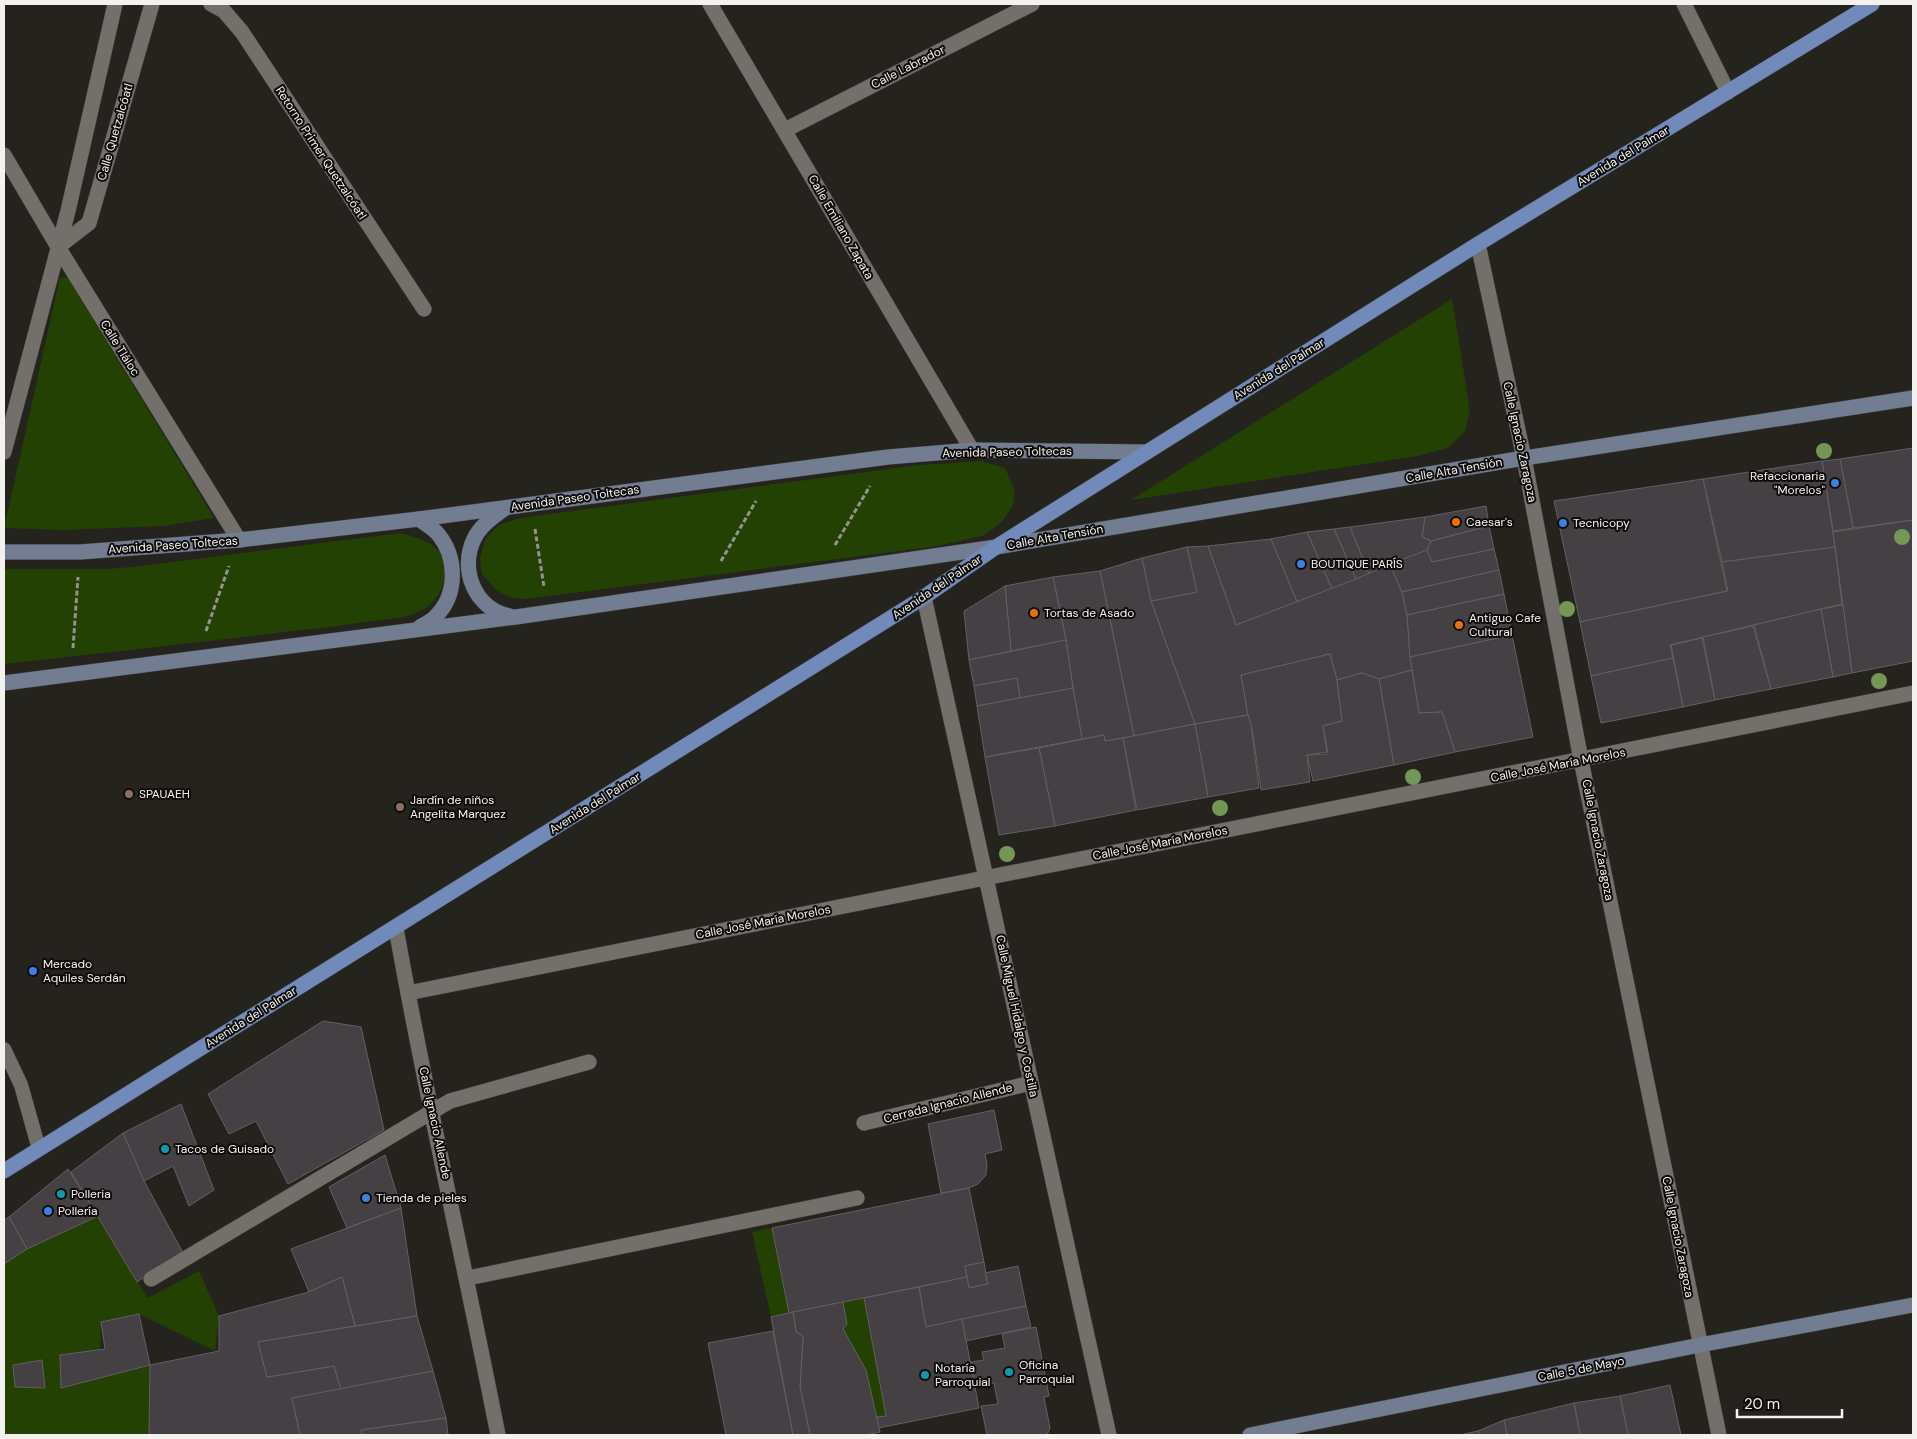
<svg xmlns="http://www.w3.org/2000/svg" width="1917" height="1439" viewBox="0 0 1917 1439" font-family="'DM Sans',sans-serif">
<rect width="100%" height="100%" fill="#25231e"/>
<g fill="#234102">
<path d="M 60,277 L 68,278 L 214,518 L 163,526 L 63,530 L 4,528 Z"/>
<path d="M 1452,299 L 1470,411 L 1465,431 L 1448,448 L 1417,456 L 1131,500 Z"/>
<path d="M 981,461 L 1005,468 L 1015,491 L 1013,505 L 1002,522 L 982,536 L 938,546 L 526,599 L 509,597 L 495,589 L 482,574 L 480,558 L 485,539 L 499,525 L 520,518 L 919,465 Z"/>
<path d="M 400,533 C 416,537 437,542 443,560 C 450,577 440,599 424,609 C 410,618 389,619 373,621 C 349,624 325,628 301,630 C 202,642 103,653 4,664 L 4,569 L 108,569 L 141,566 Z"/>
<path d="M 98,1216 L 148,1298 L 199,1271 L 219,1316 L 215,1351 L 139,1314 L 101,1322 L 100,1350 L 60,1355 L 61,1388 L 150,1365 L 149,1435 L 4,1435 L 4,1264 L 27,1249 Z"/>
<path d="M 772,1228 L 789,1313 L 771,1317 L 752,1232 Z"/>
<path d="M 864,1298 L 886,1416 L 877,1417 L 866,1370 L 843,1329 L 847,1324 L 843,1302 Z"/>
</g>
<g fill="#444044" stroke="#645f63">
<path d="M 1913,448 L 1913,520 L 1853,528 L 1840,459 Z"/>
<path d="M 1840,459 L 1853,528 L 1833,531 L 1822,461 Z"/>
<path d="M 1822,461 L 1835,547 L 1722,562 L 1703,479 Z"/>
<path d="M 1703,479 L 1727,591 L 1580,622 L 1554,501 Z"/>
<path d="M 1486,506 L 1489,526 L 1431,541 L 1422,537 L 1425,517 Z"/>
<path d="M 1425,517 L 1422,537 L 1431,541 L 1427,550 L 1369,574 L 1350,527 Z"/>
<path d="M 1913,520 L 1913,661 L 1852,673 L 1833,532 Z"/>
<path d="M 1489,526 L 1494,549 L 1432,562 L 1427,550 L 1431,541 Z"/>
<path d="M 1350,527 L 1369,574 L 1356,579 L 1334,529 Z"/>
<path d="M 1334,529 L 1356,579 L 1332,589 L 1307,532 Z"/>
<path d="M 1307,532 L 1332,589 L 1297,602 L 1271,539 Z"/>
<path d="M 1271,539 L 1297,602 L 1236,625 L 1208,546 Z"/>
<path d="M 1208,546 L 1236,625 L 1356,579 L 1390,564 L 1402,592 L 1407,615 L 1412,670 L 1379,679 L 1362,673 L 1337,680 L 1330,654 L 1241,675 L 1248,715 L 1195,724 L 1151,601 L 1197,592 L 1187,547 Z"/>
<path d="M 1187,547 L 1197,592 L 1151,601 L 1142,558 Z"/>
<path d="M 1835,547 L 1842,604 L 1670,645 L 1673,658 L 1591,676 L 1580,622 L 1728,591 L 1722,562 Z"/>
<path d="M 1494,549 L 1499,570 L 1402,592 L 1390,564 L 1427,550 L 1432,562 Z"/>
<path d="M 1142,558 L 1151,601 L 1195,724 L 1134,736 L 1100,571 Z"/>
<path d="M 1499,570 L 1504,594 L 1407,615 L 1402,592 Z"/>
<path d="M 1100,571 L 1134,736 L 1105,741 L 1104,735 L 1082,739 L 1073,688 L 1066,640 L 1053,577 Z"/>
<path d="M 1053,577 L 1066,640 L 1011,651 L 1005,586 Z"/>
<path d="M 1005,586 L 1011,651 L 969,660 L 964,611 Z"/>
<path d="M 1504,594 L 1512,635 L 1410,657 L 1407,615 Z"/>
<path d="M 1843,605 L 1852,673 L 1833,677 L 1821,609 Z"/>
<path d="M 1821,609 L 1833,677 L 1771,689 L 1754,625 Z"/>
<path d="M 1753,626 L 1771,689 L 1715,700 L 1703,637 Z"/>
<path d="M 1512,635 L 1533,737 L 1455,752 L 1442,712 L 1419,713 L 1410,657 Z"/>
<path d="M 1702,638 L 1715,700 L 1683,707 L 1671,645 Z"/>
<path d="M 1066,640 L 1073,688 L 1020,698 L 1017,678 L 974,686 L 969,660 Z"/>
<path d="M 1330,654 L 1337,680 L 1342,721 L 1323,726 L 1327,752 L 1307,755 L 1310,782 L 1261,790 L 1252,729 L 1248,715 L 1241,675 Z"/>
<path d="M 1673,658 L 1683,707 L 1601,723 L 1591,676 Z"/>
<path d="M 1412,670 L 1419,713 L 1442,712 L 1455,752 L 1394,765 L 1379,679 Z"/>
<path d="M 1362,673 L 1379,679 L 1394,765 L 1313,781 L 1307,755 L 1328,754 L 1323,726 L 1342,721 L 1337,680 Z"/>
<path d="M 1017,678 L 1020,698 L 977,706 L 974,686 Z"/>
<path d="M 1073,688 L 1082,739 L 985,757 L 977,706 Z"/>
<path d="M 1248,715 L 1251,725 L 1259,788 L 1208,797 L 1195,724 Z"/>
<path d="M 1195,724 L 1208,797 L 1137,810 L 1123,738 Z"/>
<path d="M 1104,735 L 1105,741 L 1123,738 L 1136,810 L 1055,826 L 1039,748 Z"/>
<path d="M 1039,748 L 1055,826 L 999,835 L 985,757 Z"/>
<path d="M 323,1021 L 361,1027 L 384,1130 L 288,1184 L 256,1121 L 229,1134 L 208,1094 Z"/>
<path d="M 181,1104 L 214,1190 L 189,1206 L 173,1166 L 144,1181 L 123,1133 Z"/>
<path d="M 994,1110 L 1002,1150 L 985,1154 L 987,1165 L 986,1175 L 978,1184 L 969,1188 L 941,1193 L 928,1124 Z"/>
<path d="M 123,1133 L 144,1181 L 182,1251 L 137,1282 L 71,1172 Z"/>
<path d="M 385,1155 L 401,1208 L 347,1228 L 329,1187 Z"/>
<path d="M 68,1169 L 98,1216 L 27,1249 L 9,1217 Z"/>
<path d="M 969,1188 L 984,1262 L 965,1266 L 967,1277 L 789,1313 L 772,1228 Z"/>
<path d="M 401,1208 L 417,1316 L 355,1326 L 342,1277 L 309,1292 L 291,1249 Z"/>
<path d="M 9,1217 L 27,1249 L 4,1264 L 4,1220 Z"/>
<path d="M 984,1262 L 988,1284 L 969,1288 L 965,1266 Z"/>
<path d="M 1018,1266 L 1026,1306 L 926,1327 L 919,1287 L 967,1277 L 969,1288 L 988,1284 L 985,1273 Z"/>
<path d="M 342,1277 L 355,1326 L 258,1342 L 267,1377 L 334,1366 L 341,1390 L 292,1398 L 300,1435 L 149,1435 L 150,1365 L 219,1351 L 219,1316 L 309,1292 Z"/>
<path d="M 919,1287 L 926,1327 L 962,1319 L 979,1408 L 878,1428 L 877,1417 L 886,1416 L 864,1298 Z"/>
<path d="M 843,1302 L 847,1324 L 843,1329 L 866,1370 L 880,1432 L 865,1435 L 810,1435 L 800,1387 L 803,1336 L 796,1332 L 793,1312 Z"/>
<path d="M 1026,1306 L 1031,1327 L 966,1341 L 962,1319 Z"/>
<path d="M 793,1312 L 796,1332 L 803,1336 L 800,1387 L 810,1435 L 793,1435 L 771,1317 Z"/>
<path d="M 139,1314 L 150,1365 L 61,1388 L 60,1355 L 105,1349 L 101,1322 Z"/>
<path d="M 417,1316 L 433,1371 L 341,1390 L 334,1366 L 267,1377 L 258,1342 Z"/>
<path d="M 1036,1327 L 1049,1396 L 1044,1397 L 1050,1428 L 1047,1435 L 987,1435 L 981,1406 L 998,1404 L 994,1383 L 976,1386 L 971,1362 L 984,1360 L 982,1352 L 1005,1348 L 1002,1334 Z"/>
<path d="M 773,1331 L 793,1435 L 726,1435 L 708,1343 Z"/>
<path d="M 42,1360 L 45,1388 L 15,1387 L 13,1365 Z"/>
<path d="M 433,1371 L 446,1418 L 361,1430 L 362,1435 L 300,1435 L 292,1398 Z"/>
<path d="M 1670,1385 L 1681,1435 L 1628,1435 L 1620,1396 Z"/>
<path d="M 1620,1396 L 1628,1435 L 1580,1435 L 1574,1403 Z"/>
<path d="M 1574,1403 L 1580,1435 L 1507,1435 L 1504,1420 Z"/>
<path d="M 446,1418 L 448,1435 L 362,1435 L 361,1430 Z"/>
<path d="M 1504,1420 L 1507,1435 L 1479,1435 L 1478,1431 Z"/>
<path d="M 1478,1431 L 1479,1435 L 1460,1435 Z"/>
</g>
<g fill="none" stroke-linecap="round" stroke-linejoin="round">
<defs>
<path id="lane" d="M 4,1049 L 21,1085 L 39,1149"/>
<g id="street">
<path d="M 211,4 L 224,11 L 242,32 L 424,309"/>
<path d="M 710,4 L 972,450"/>
<path d="M 1684,4 L 1728,92"/>
<path d="M 785,130 L 1032,4"/>
<path d="M 4,155 L 58,247 L 239,540"/>
<path d="M 1478,244 L 1524,458 L 1581,760 L 1719,1435"/>
<path d="M 58,247 L 89,223 L 152,4"/>
<path d="M 4,452 L 68,211 L 115,4"/>
<path d="M 924,597 L 1109,1435"/>
<path d="M 396,928 C 426,1098 465,1266 498,1435"/>
<path d="M 408,993 L 1913,693"/>
<path d="M 864,1123 L 1031,1083"/>
<path d="M 468,1278 L 857,1198"/>
<path d="M 151,1279 L 450,1101 L 589,1062"/>
</g>
<g id="secondary">
<path d="M 504,509 C 493,517 480,526 474,539 C 459,570 475,609 510,616"/>
<path d="M 419,519 C 425,524 433,528 438,534 C 457,557 458,594 436,616 C 432,621 425,624 420,627"/>
<path d="M 4,552 L 80,552 L 239,540 L 419,519 L 888,457 L 972,450 L 1147,452"/>
<path d="M 4,683 L 516,617 L 996,547 L 1524,458 L 1913,398"/>
<path d="M 1250,1435 L 1700,1345 L 1913,1305"/>
</g>
<path id="primary" d="M 4,1171 L 924,597 L 996,547 L 1478,244 L 1872,4"/>
</defs>
<use href="#lane" stroke="#413f3b" stroke-width="15"/>
<use href="#street" stroke="#413f3b" stroke-width="16"/>
<use href="#secondary" stroke="#413f3b" stroke-width="16"/>
<use href="#primary" stroke="#413f3b" stroke-width="16"/>
<g stroke="#94928e" stroke-width="3" stroke-dasharray="5 2.5" stroke-linecap="butt">
<path d="M 535,529 L 544,587"/>
<path d="M 835,545 L 870,486"/>
<path d="M 721,561 L 756,501"/>
<path d="M 206,631 L 229,566"/>
<path d="M 73,648 L 78,577"/>
</g>
<use href="#lane" stroke="#73706b" stroke-width="14"/>
<use href="#street" stroke="#73706b" stroke-width="15"/>
<use href="#secondary" stroke="#727d92" stroke-width="15"/>
<use href="#primary" stroke="#718aba" stroke-width="15"/>
</g>
<g fill="#749656">
<circle cx="1824" cy="451" r="8"/>
<circle cx="1902" cy="537" r="8"/>
<circle cx="1567" cy="609" r="8"/>
<circle cx="1879" cy="681" r="8"/>
<circle cx="1413" cy="777" r="8"/>
<circle cx="1220" cy="808" r="8"/>
<circle cx="1007" cy="854" r="8"/>
</g>
<g fill="#3f7fe0" stroke="#0e0c0a" stroke-width="2">
<circle cx="1835" cy="483" r="5"/>
<circle cx="1563" cy="523" r="5"/>
<circle cx="1301" cy="564" r="5"/>
<circle cx="33" cy="971" r="5"/>
<circle cx="366" cy="1198" r="5"/>
<circle cx="48" cy="1211" r="5"/>
</g>
<g fill="#e8710a" stroke="#0e0c0a" stroke-width="2">
<circle cx="1456" cy="522" r="5"/>
<circle cx="1034" cy="613" r="5"/>
<circle cx="1459" cy="625" r="5"/>
</g>
<g fill="#8d6e63" stroke="#0e0c0a" stroke-width="2">
<circle cx="129" cy="794" r="5"/>
<circle cx="400" cy="807" r="5"/>
</g>
<g fill="#0f9aa8" stroke="#0e0c0a" stroke-width="2">
<circle cx="165" cy="1149" r="5"/>
<circle cx="61" cy="1194" r="5"/>
<circle cx="1009" cy="1372" r="5"/>
<circle cx="925" cy="1375" r="5"/>
</g>
<g text-anchor="middle" stroke-width="4" stroke-linejoin="round" paint-order="stroke">
<g font-size="12" fill="#f4f2ef" stroke="#0e0c0a">
<text transform="translate(908 67) rotate(-27)" y="4">Calle Labrador</text>
<text transform="translate(115 132) rotate(-74)" y="4">Calle Quetzalcóatl</text>
<text transform="translate(321 153) rotate(57)" y="4">Retorno Primer Quetzalcóatl</text>
<text transform="translate(1623 156) rotate(-31)" y="4">Avenida del Palmar</text>
<text transform="translate(841 227) rotate(60)" y="4">Calle Emiliano Zapata</text>
<text transform="translate(120 348) rotate(58)" y="4">Calle Tláloc</text>
<text transform="translate(1279 369) rotate(-32)" y="4">Avenida del Palmar</text>
<text transform="translate(1520 442) rotate(78)" y="4">Calle Ignacio Zaragoza</text>
<text transform="translate(1007 452) rotate(-1)" y="4">Avenida Paseo Toltecas</text>
<text transform="translate(1454 470) rotate(-10)" y="4">Calle Alta Tensión</text>
<text transform="translate(575 498) rotate(-8)" y="4">Avenida Paseo Toltecas</text>
<text transform="translate(1055 537) rotate(-10)" y="4">Calle Alta Tensión</text>
<text transform="translate(173 545) rotate(-4)" y="4">Avenida Paseo Toltecas</text>
<text transform="translate(937 587) rotate(-34)" y="4">Avenida del Palmar</text>
<text transform="translate(1558 765) rotate(-11)" y="4">Calle José María Morelos</text>
<text transform="translate(595 803) rotate(-32)" y="4">Avenida del Palmar</text>
<text transform="translate(1598 840) rotate(79)" y="4">Calle Ignacio Zaragoza</text>
<text transform="translate(1160 843) rotate(-11)" y="4">Calle José María Morelos</text>
<text transform="translate(763 922) rotate(-11)" y="4">Calle José María Morelos</text>
<text transform="translate(1017 1016) rotate(78)" y="4">Calle Miguel Hidalgo y Costilla</text>
<text transform="translate(251 1017) rotate(-32)" y="4">Avenida del Palmar</text>
<text transform="translate(948 1103) rotate(-14)" y="4">Cerrada Ignacio Allende</text>
<text transform="translate(435 1123) rotate(78)" y="4">Calle Ignacio Allende</text>
<text transform="translate(1678 1237) rotate(79)" y="4">Calle Ignacio Zaragoza</text>
<text transform="translate(1581 1369) rotate(-11)" y="4">Calle 5 de Mayo</text>
</g>
<g font-size="12" fill="#f4f2ef" stroke="#0e0c0a" text-anchor="start">
<text x="1825" y="480" text-anchor="end">Refaccionaria<tspan x="1825" dy="14">"Morelos"</tspan></text>
<text x="1466" y="526">Caesar's</text>
<text x="1573" y="527">Tecnicopy</text>
<text x="1311" y="568">BOUTIQUE PARÍS</text>
<text x="1044" y="617">Tortas de Asado</text>
<text x="1469" y="622">Antiguo Cafe<tspan x="1469" dy="14">Cultural</tspan></text>
<text x="139" y="798">SPAUAEH</text>
<text x="410" y="804">Jardín de niños<tspan x="410" dy="14">Angelita Marquez</tspan></text>
<text x="43" y="968">Mercado<tspan x="43" dy="14">Aquiles Serdán</tspan></text>
<text x="175" y="1153">Tacos de Guisado</text>
<text x="71" y="1198">Polleria</text>
<text x="376" y="1202">Tienda de pieles</text>
<text x="58" y="1215">Pollería</text>
<text x="1019" y="1369">Oficina<tspan x="1019" dy="14">Parroquial</tspan></text>
<text x="935" y="1372">Notaría<tspan x="935" dy="14">Parroquial</tspan></text>
</g>
</g>
<rect width="1917" height="1439" fill="none" stroke="#f4f2ef" stroke-width="10"/>
<path d="M1737 1409v8h105v-8" fill="none" stroke="#f4f2ef" stroke-width="2.5"/>
<text x="1744" y="1409" font-size="15" fill="#f4f2ef" stroke="#0e0c0a" stroke-width="4" paint-order="stroke">20 m</text>
</svg>
